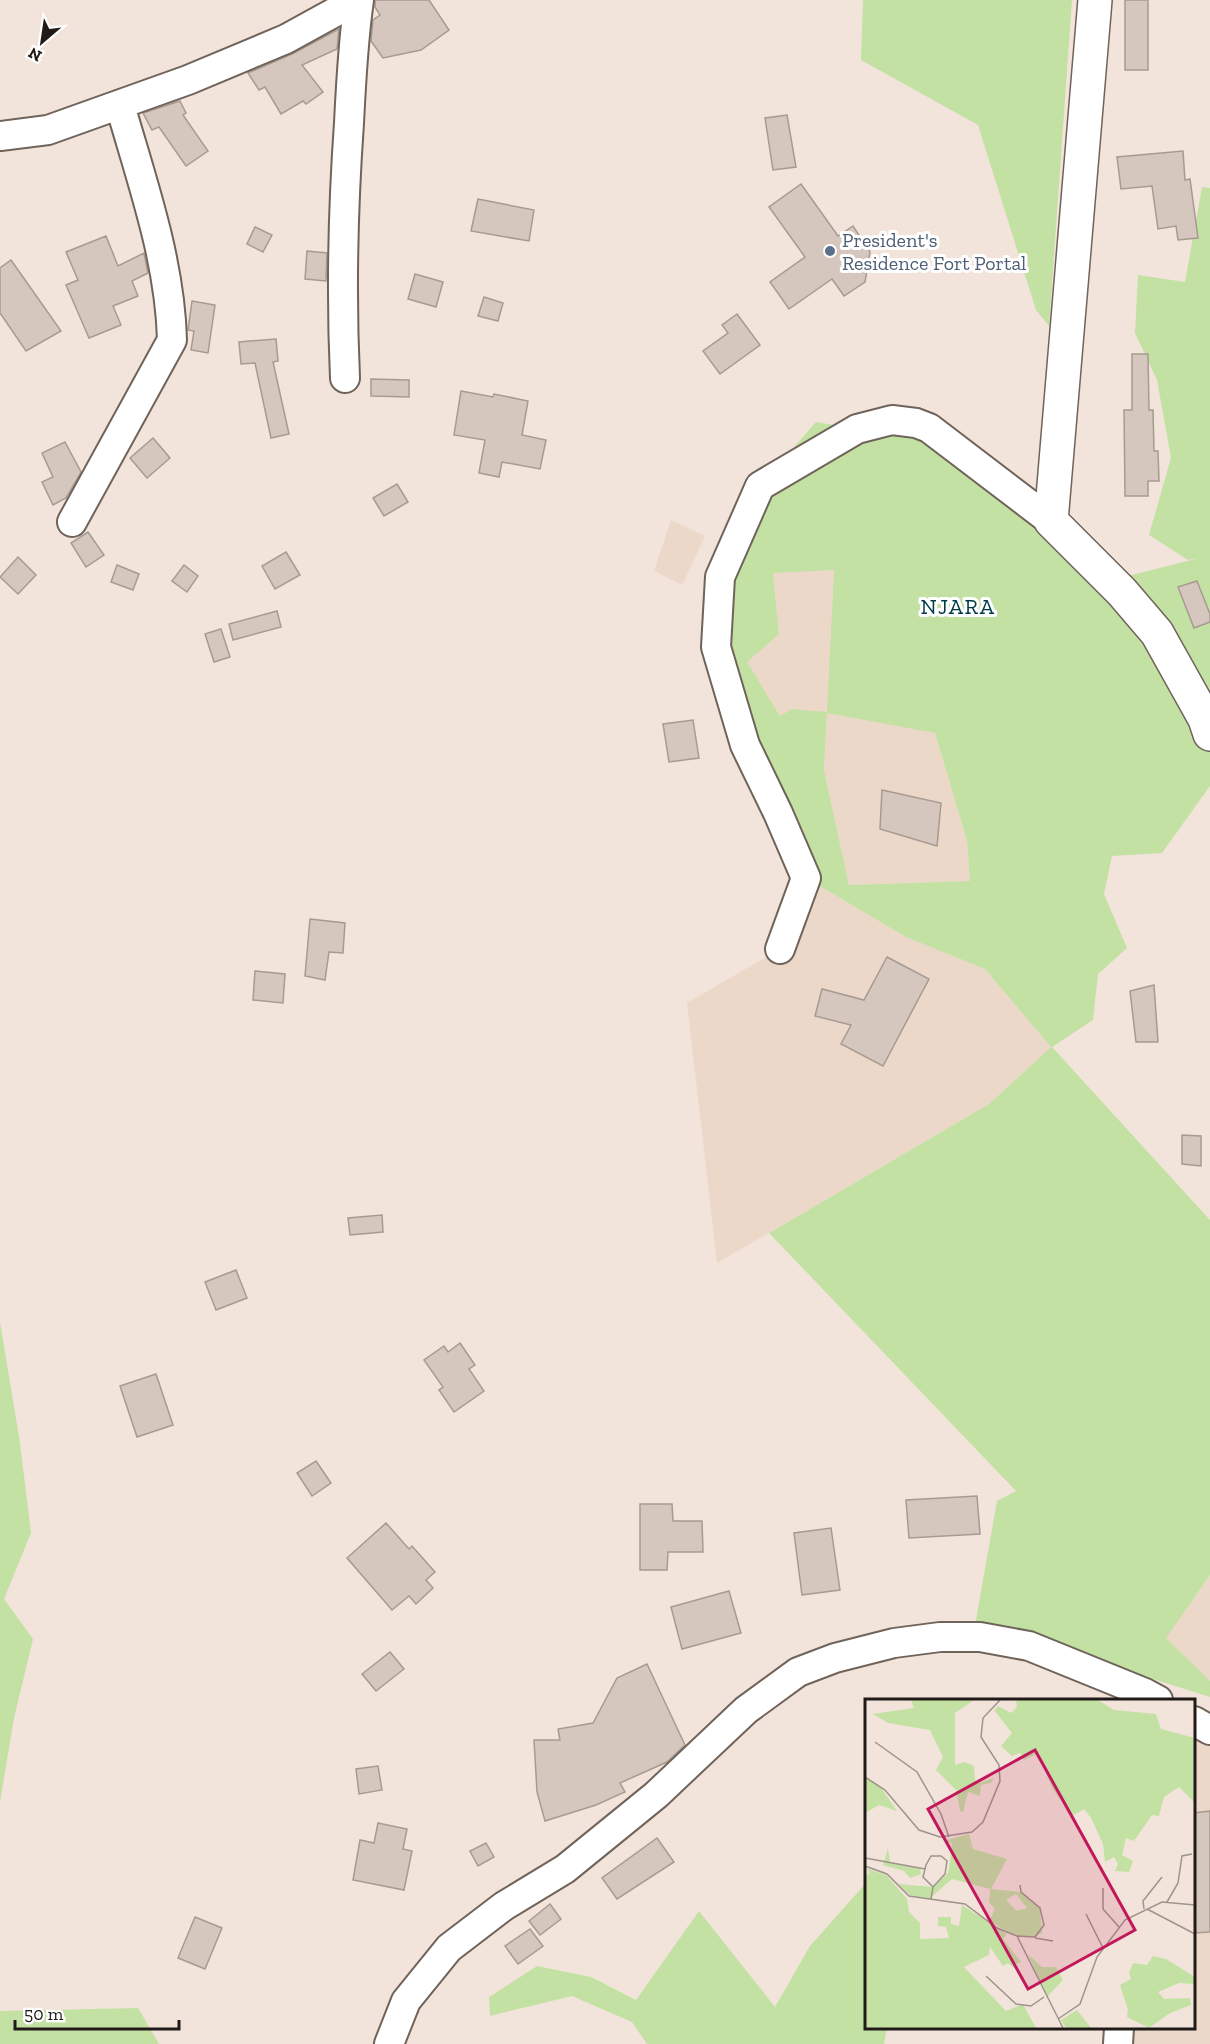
<svg xmlns="http://www.w3.org/2000/svg" width="1210" height="2044" viewBox="0 0 1210 2044" font-family="'Zilla Slab',serif">
<rect width="100%" height="100%" fill="#f2e4da"/>
<g fill="#ecd8c9">
<path d="M 671,520 L 705,536 L 682,585 L 654,571 Z"/>
<path d="M 834,569 L 828,712 L 935,733 L 967,841 L 970,881 L 849,885 L 824,770 L 827,712 L 780,716 L 746,662 L 779,634 L 773,573 Z"/>
<path d="M 806,878 L 906,937 L 985,969 L 1051,1047 L 989,1104 L 717,1263 L 687,1003 L 780,949 Z"/>
<path d="M 1210,1575 L 1210,1681 L 1165,1638 Z"/>
<path d="M 1194,1735 L 1210,1742 L 1210,2044 L 1133,2044 L 1134,2028 L 1194,2028 Z"/>
</g>
<g fill="#c4e1a4" fill-rule="evenodd">
<path d="M 863,0 L 1072,0 L 1049,326 L 1036,310 L 978,125 L 861,60 Z"/>
<path d="M 1202,187 L 1210,188 L 1210,706 L 1124,577 L 1199,558 L 1188,560 L 1149,535 L 1171,458 L 1157,380 L 1135,333 L 1138,275 L 1185,282 Z"/>
<path d="M 816,422 L 857,429 L 904,423 L 1089,557 L 1210,734 L 1210,786 L 1162,853 L 1112,856 L 1104,894 L 1127,948 L 1098,974 L 1093,1020 L 1052,1047 L 1210,1220 L 1210,1575 L 1166,1638 L 1210,1681 L 1210,1697 L 1008,1633 L 974,1631 L 997,1501 L 1016,1491 L 769,1233 L 989,1104 L 1051,1047 L 985,969 L 906,937 L 806,878 L 745,745 L 720,577 L 760,486 ZM 834,570 L 827,712 L 792,709 L 780,716 L 747,662 L 779,634 L 773,573 ZM 827,713 L 935,733 L 967,841 L 970,881 L 849,885 L 824,770 Z"/>
<path d="M 0,1322 L 20,1443 L 31,1533 L 4,1599 L 33,1639 L 14,1718 L 0,1802 Z"/>
<path d="M 866,1883 L 866,2028 L 887,2028 L 884,2044 L 647,2044 L 632,2022 L 572,1996 L 490,2016 L 489,1997 L 537,1966 L 591,1977 L 636,2000 L 699,1911 L 775,2007 L 810,1946 Z"/>
<path d="M 138,2008 L 159,2044 L 0,2044 L 0,2011 Z"/>
</g>
<g fill="#d5c7bd" stroke="#a79a91" stroke-width="1.5">
<path d="M 375,0 L 429,0 L 449,30 L 421,50 L 383,58 L 371,41 L 373,20 L 380,15 L 375,7 Z"/>
<rect x="1125" y="0" width="23" height="70"/>
<path d="M 339,29 L 337,49 L 302,65 L 323,92 L 306,104 L 303,101 L 281,114 L 265,87 L 259,90 L 248,73 L 292,54 Z"/>
<path d="M 180,101 L 186,113 L 183,115 L 208,151 L 186,166 L 159,127 L 152,130 L 143,113 Z"/>
<path d="M 787,115 L 796,167 L 773,170 L 765,118 Z"/>
<path d="M 1183,151 L 1185,180 L 1190,179 L 1198,238 L 1178,240 L 1176,226 L 1158,229 L 1152,186 L 1121,189 L 1117,157 Z"/>
<path d="M 801,184 L 838,236 L 853,226 L 870,252 L 865,282 L 844,296 L 832,279 L 789,309 L 770,282 L 805,257 L 769,207 Z"/>
<path d="M 478,199 L 534,210 L 529,241 L 471,231 Z"/>
<path d="M 255,227 L 272,235 L 263,252 L 247,244 Z"/>
<path d="M 106,236 L 118,266 L 144,253 L 148,273 L 132,281 L 138,296 L 113,306 L 121,325 L 89,338 L 66,285 L 78,280 L 66,252 Z"/>
<path d="M 307,251 L 327,253 L 326,281 L 305,279 Z"/>
<path d="M 11,260 L 61,331 L 26,351 L 0,313 L 0,268 Z"/>
<path d="M 415,274 L 443,282 L 436,307 L 408,299 Z"/>
<path d="M 484,297 L 503,303 L 498,321 L 478,316 Z"/>
<path d="M 192,301 L 215,305 L 208,353 L 191,350 L 194,331 L 188,330 Z"/>
<path d="M 737,314 L 760,345 L 720,374 L 703,351 L 728,333 L 722,325 Z"/>
<path d="M 276,339 L 278,361 L 273,362 L 289,434 L 271,438 L 255,363 L 241,364 L 239,342 Z"/>
<path d="M 1132,354 L 1148,354 L 1149,410 L 1153,410 L 1154,451 L 1158,451 L 1159,481 L 1148,481 L 1148,496 L 1125,496 L 1124,410 L 1132,410 Z"/>
<path d="M 371,379 L 409,380 L 409,397 L 371,396 Z"/>
<path d="M 461,391 L 493,397 L 494,394 L 528,401 L 522,435 L 546,440 L 540,469 L 502,462 L 499,477 L 479,473 L 485,440 L 454,435 Z"/>
<path d="M 153,438 L 170,458 L 147,478 L 130,458 Z"/>
<path d="M 65,442 L 81,472 L 66,498 L 53,505 L 42,482 L 53,477 L 42,453 Z"/>
<path d="M 397,484 L 408,502 L 384,516 L 373,498 Z"/>
<path d="M 88,532 L 104,555 L 86,567 L 71,543 Z"/>
<path d="M 286,552 L 300,575 L 275,589 L 262,566 Z"/>
<path d="M 18,557 L 36,575 L 18,594 L 0,577 Z"/>
<path d="M 117,565 L 139,574 L 133,590 L 111,582 Z"/>
<path d="M 184,565 L 198,576 L 187,592 L 172,581 Z"/>
<path d="M 1197,581 L 1210,614 L 1210,622 L 1194,628 L 1178,587 Z"/>
<path d="M 277,611 L 281,627 L 233,640 L 229,624 Z"/>
<path d="M 221,629 L 230,657 L 214,662 L 205,634 Z"/>
<path d="M 693,720 L 699,758 L 669,762 L 663,724 Z"/>
<path d="M 882,790 L 941,803 L 937,846 L 880,829 Z"/>
<path d="M 310,919 L 345,923 L 343,953 L 329,952 L 325,980 L 305,976 Z"/>
<path d="M 887,957 L 929,979 L 883,1066 L 841,1044 L 851,1025 L 815,1016 L 822,989 L 864,1000 Z"/>
<path d="M 255,971 L 285,974 L 283,1003 L 253,1000 Z"/>
<path d="M 1154,985 L 1158,1042 L 1136,1042 L 1130,991 Z"/>
<path d="M 1182,1135 L 1201,1136 L 1201,1166 L 1182,1164 Z"/>
<path d="M 382,1215 L 383,1232 L 350,1235 L 348,1218 Z"/>
<path d="M 236,1270 L 247,1298 L 216,1310 L 205,1282 Z"/>
<path d="M 460,1343 L 475,1365 L 469,1369 L 484,1391 L 454,1412 L 439,1390 L 443,1387 L 424,1360 L 444,1346 L 448,1352 Z"/>
<path d="M 156,1374 L 173,1425 L 137,1437 L 120,1386 Z"/>
<path d="M 316,1461 L 331,1483 L 312,1496 L 297,1473 Z"/>
<path d="M 977,1496 L 980,1534 L 909,1538 L 906,1500 Z"/>
<path d="M 640,1504 L 672,1504 L 673,1521 L 702,1521 L 703,1552 L 668,1552 L 667,1570 L 640,1570 Z"/>
<path d="M 386,1523 L 409,1549 L 412,1546 L 435,1572 L 426,1580 L 433,1588 L 416,1604 L 409,1596 L 392,1610 L 347,1558 Z"/>
<path d="M 831,1528 L 840,1590 L 802,1595 L 794,1533 Z"/>
<path d="M 729,1591 L 741,1633 L 682,1649 L 671,1607 Z"/>
<path d="M 390,1652 L 404,1669 L 376,1691 L 362,1674 Z"/>
<path d="M 647,1664 L 685,1745 L 667,1762 L 620,1783 L 625,1792 L 596,1805 L 545,1821 L 537,1792 L 534,1740 L 560,1740 L 558,1729 L 593,1723 L 617,1678 Z"/>
<path d="M 378,1766 L 382,1790 L 359,1794 L 356,1769 Z"/>
<path d="M 1210,1811 L 1210,1932 L 1194,1933 L 1194,1813 Z"/>
<path d="M 378,1823 L 407,1829 L 403,1849 L 412,1851 L 404,1890 L 353,1880 L 360,1840 L 374,1843 Z"/>
<path d="M 657,1838 L 674,1862 L 617,1899 L 602,1878 Z"/>
<path d="M 486,1843 L 494,1857 L 478,1866 L 470,1851 Z"/>
<path d="M 550,1904 L 561,1919 L 540,1935 L 529,1921 Z"/>
<path d="M 195,1917 L 222,1928 L 205,1969 L 178,1958 Z"/>
<path d="M 530,1929 L 543,1946 L 518,1964 L 505,1946 Z"/>
</g>
<g fill="none" stroke-linecap="round" stroke-linejoin="round">
<defs>
<g id="minor">
<path d="M 0,136 L 48,130 L 188,80 L 286,39 L 357,0"/>
<path d="M 345,378 C 341,292 343,208 349,123 C 351,82 353,41 359,0"/>
<path d="M 72,522 L 172,340 C 170,260 142,182 120,105"/>
<path d="M 780,949 L 806,878 L 778,813 L 745,745 L 716,647 L 720,577 L 760,486 L 857,429 L 892,420 L 916,423 L 929,428 L 1051,521"/>
<path d="M 1194,1721 L 1210,1730"/>
<path d="M 389,2044 L 406,2001 L 449,1948 L 504,1906 L 565,1869 L 656,1795 L 746,1710 L 798,1672 L 835,1658 L 894,1643 L 940,1637 L 980,1637 L 1029,1646 L 1145,1693 L 1158,1700"/>
<path d="M 1118,2044 L 1119,2028"/>
</g>
<path id="major" d="M 1095,0 L 1051,521 L 1122,592 L 1157,633 L 1205,719 L 1210,734"/>
</defs>
<use href="#minor" stroke="#6f635a" stroke-width="32"/>
<use href="#major" stroke="#6f635a" stroke-width="36"/>
<use href="#minor" stroke="#fff" stroke-width="28"/>
<use href="#major" stroke="#fff" stroke-width="33"/>
</g>
<circle fill="#5c6f8a" stroke="#fff" stroke-width="2" cx="830" cy="251" r="6"/>
<g text-anchor="middle" stroke-width="6" stroke-linejoin="round" paint-order="stroke">
<g font-size="20" fill="#4e5e75" stroke="#fff" text-anchor="start">
<text x="842" y="247">President's<tspan x="842" dy="23">Residence Fort Portal</tspan></text>
</g>
<g font-size="22" letter-spacing="1.5" fill="#003948" stroke="#fff">
<text x="958" y="614">NJARA</text>
</g>
</g>
<g transform="translate(865 1699)">
<rect width="330" height="330" fill="#f2e4da"/>
<path d="M 46,1 L 109,1 L 90,14 L 90,66 L 100,63 L 109,67 L 110,81 L 115,84 L 129,79 L 126,84 L 116,86 L 115,97 L 103,93 L 98,113 L 95,112 L 91,91 L 71,71 L 78,58 L 65,31 L 23,24 L 8,15 L 49,9 ZM 151,1 L 233,1 L 249,11 L 291,15 L 296,30 L 330,39 L 330,104 L 314,88 L 299,98 L 294,117 L 287,116 L 269,142 L 261,139 L 257,156 L 268,162 L 264,173 L 250,172 L 253,165 L 249,158 L 240,163 L 238,145 L 226,119 L 219,110 L 207,117 L 187,89 L 173,54 L 159,61 L 155,54 L 147,57 L 136,47 L 147,34 L 129,11 L 133,7 L 146,14 L 152,8 ZM 0,79 L 14,86 L 32,112 L 14,106 L 0,114 ZM 104,135 L 108,150 L 142,160 L 126,190 L 156,193 L 175,209 L 177,234 L 170,238 L 152,237 L 124,223 L 130,210 L 124,203 L 125,190 L 87,180 L 64,200 L 45,196 L 33,185 L 68,188 L 83,174 L 85,163 L 87,144 L 78,142 ZM 151,195 L 162,209 L 152,212 L 141,201 ZM 23,149 L 25,163 L 55,169 L 56,175 L 45,179 L 39,172 L 18,166 ZM 0,169 L 21,176 L 42,200 L 44,213 L 55,224 L 55,240 L 84,239 L 81,228 L 73,227 L 73,218 L 86,218 L 86,225 L 94,227 L 97,206 L 142,235 L 138,240 L 156,263 L 151,265 L 155,274 L 143,264 L 138,267 L 125,248 L 124,256 L 99,268 L 141,312 L 158,305 L 171,329 L 0,329 L 0,178 L 5,173 ZM 163,255 L 177,268 L 191,268 L 198,281 L 182,298 ZM 288,257 L 301,260 L 330,278 L 330,285 L 314,284 L 293,293 L 299,300 L 325,299 L 326,306 L 305,314 L 284,329 L 262,318 L 263,311 L 255,286 L 266,280 L 264,274 L 268,264 L 282,266 ZM 212,311 L 226,329 L 201,329 L 196,321 Z" fill="#c4e1a4" fill-rule="evenodd"/>
<path fill="none" stroke="#9e948c" stroke-width="1.5" d="M 10,43 L 52,73 L 76,115 L 84,138M 0,78 L 20,91 L 54,131 L 75,138 L 107,133 L 118,123 L 135,82 L 134,66 L 116,38 L 118,19 L 135,1M 0,159 L 60,170M 0,167 L 22,175 L 44,197 L 100,205 L 132,229 L 152,237 L 198,329M 238,189 L 238,210 L 254,228M 66,200 L 68,188 L 58,178 L 61,166 L 66,157 L 76,157 L 82,162 L 80,175 L 68,188M 302,203 L 313,184 L 317,157 L 327,155M 279,210 L 278,202 L 297,178M 282,210 L 330,235M 221,215 L 238,249M 152,237 L 170,238 L 179,226 L 175,209 L 156,193 L 155,186M 170,239 L 188,242M 121,277 L 151,305 L 166,307 L 179,298M 193,320 L 215,305 L 232,258 L 260,221 L 297,203 L 330,206"/>
<path fill="#c2185b" fill-opacity="0.15" stroke="#c2185b" stroke-width="3" d="M 170,51 L 270,231 L 163,290 L 63,110 Z"/>
<rect width="330" height="330" fill="none" stroke="#201b18" stroke-width="3"/>
</g>
<g transform="translate(42 42) rotate(209)" stroke="#ffffff" stroke-width="4.5" paint-order="stroke">
<path d="M0-4.5L10 22L0 15L-10 22Z" fill="#201b18"/>
<text y="-9" font-size="16" font-weight="bold" text-anchor="middle" fill="#201b18">N</text>
</g>
<path d="M15 2020v9h164v-9" fill="none" stroke="#201b18" stroke-width="3"/>
<text x="24" y="2020" font-size="18" fill="#201b18" stroke="#ffffff" stroke-width="4.5" paint-order="stroke">50 m</text>
</svg>
